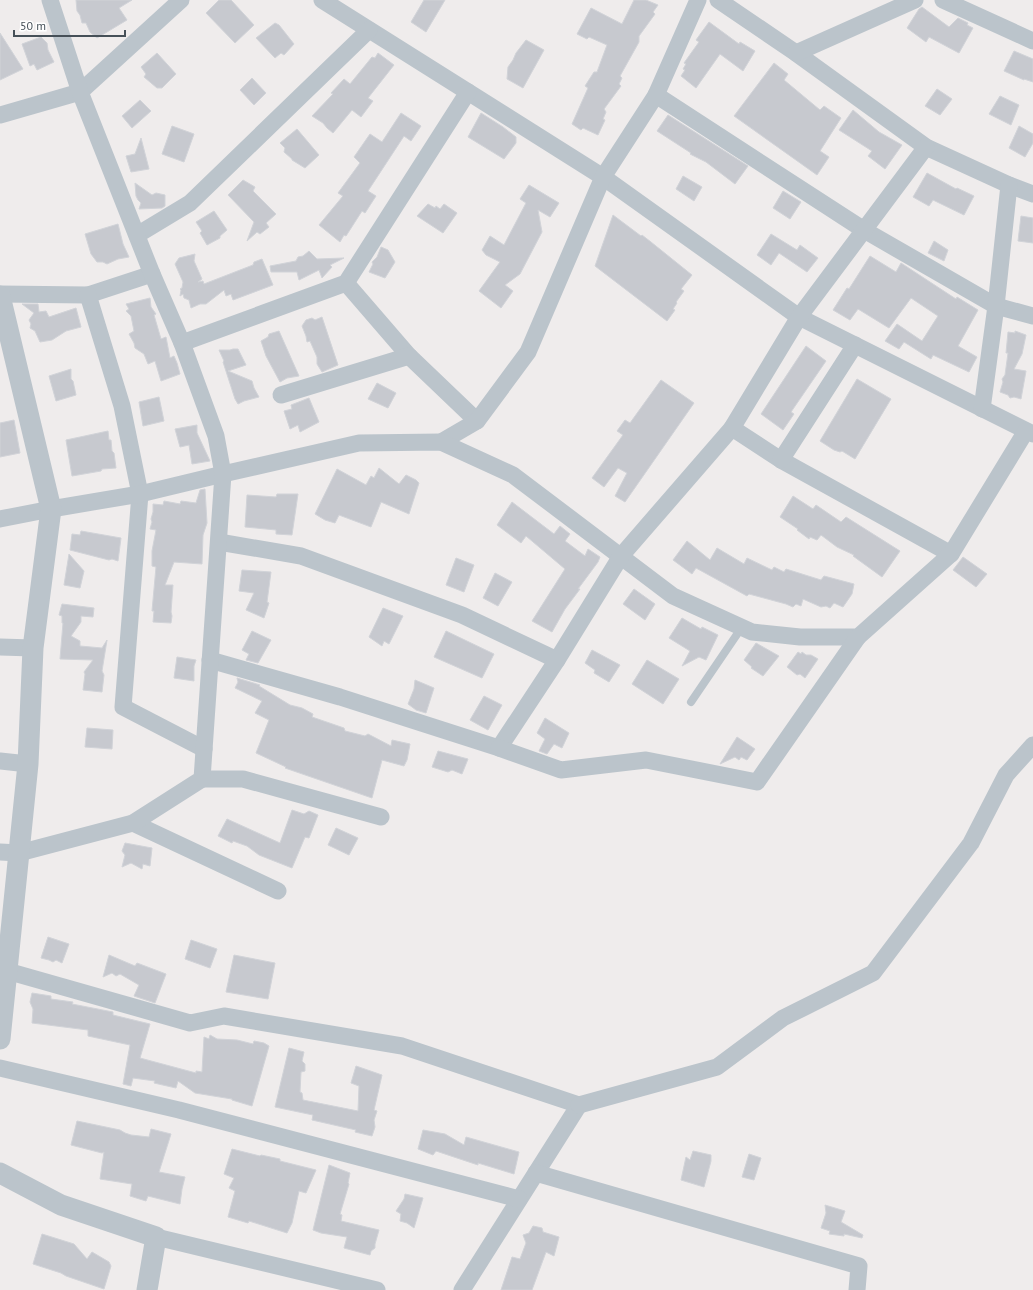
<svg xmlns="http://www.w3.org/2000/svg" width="1033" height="1290" viewBox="0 0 1033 1290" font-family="'PT Sans',sans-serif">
<rect width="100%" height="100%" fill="#efecec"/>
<g fill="#c7c9cf" stroke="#d1d3d8">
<path d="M 76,0 L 132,0 L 119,8 L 127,20 L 97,38 L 90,32 L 86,23 L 82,23 L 80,15 L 77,11 Z"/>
<path d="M 219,0 L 231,0 L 254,25 L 235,43 L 206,13 Z"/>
<path d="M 424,0 L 445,0 L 426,32 L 411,22 Z"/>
<path d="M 634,0 L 646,0 L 658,5 L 653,12 L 655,14 L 639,36 L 639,42 L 620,76 L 622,78 L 619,84 L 621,86 L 604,109 L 606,112 L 603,119 L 605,120 L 598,135 L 583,128 L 581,130 L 572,124 L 588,88 L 585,86 L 594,72 L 597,72 L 607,45 L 589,37 L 587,39 L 577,34 L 591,8 L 622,24 Z"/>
<path d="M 922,7 L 949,27 L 958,18 L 968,23 L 967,25 L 973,28 L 959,53 L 929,37 L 926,42 L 907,28 L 919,9 Z"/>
<path d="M 709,22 L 739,44 L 740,42 L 755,51 L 743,71 L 720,54 L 696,88 L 681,76 L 685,70 L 683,69 L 686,64 L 684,63 L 699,42 L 696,40 Z"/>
<path d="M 275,23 L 279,25 L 294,44 L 284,55 L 281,53 L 275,58 L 256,38 Z"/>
<path d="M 0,33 L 23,69 L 0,80 Z"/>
<path d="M 41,37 L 47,43 L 48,50 L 54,62 L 37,70 L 34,64 L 30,66 L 22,44 Z"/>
<path d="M 526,40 L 544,50 L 523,88 L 507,79 L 508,67 L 513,60 L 516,53 Z"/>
<path d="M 1014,51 L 1033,59 L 1033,82 L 1024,79 L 1024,80 L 1004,71 Z"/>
<path d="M 157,53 L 176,74 L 162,88 L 157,88 L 144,77 L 146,74 L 141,67 Z"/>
<path d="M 378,53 L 394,65 L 368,98 L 373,101 L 361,117 L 352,110 L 333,133 L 327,128 L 323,123 L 312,116 L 333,94 L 331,93 L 344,79 L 350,84 L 372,57 L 375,58 Z"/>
<path d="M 774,63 L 788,74 L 784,80 L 820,110 L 824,106 L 841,118 L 820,151 L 829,157 L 817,175 L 734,116 Z"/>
<path d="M 252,78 L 266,93 L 254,105 L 240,90 Z"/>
<path d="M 937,89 L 952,99 L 940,115 L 925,106 Z"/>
<path d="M 1000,96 L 1019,105 L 1011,125 L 989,114 Z"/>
<path d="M 140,100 L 151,111 L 132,128 L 122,116 Z"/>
<path d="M 853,110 L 879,132 L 902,145 L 885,169 L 868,156 L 872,151 L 839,130 Z"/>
<path d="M 401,113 L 421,126 L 411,141 L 404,136 L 368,191 L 376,196 L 365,213 L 362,211 L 346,236 L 344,235 L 340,242 L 319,225 L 343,196 L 338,193 L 360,163 L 354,157 L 370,134 L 382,142 Z"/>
<path d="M 481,113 L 503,127 L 516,137 L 516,143 L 504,159 L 468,137 Z"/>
<path d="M 668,115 L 748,166 L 735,184 L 706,162 L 690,154 L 691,153 L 657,131 Z"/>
<path d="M 172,126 L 194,134 L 184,162 L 162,154 Z"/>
<path d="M 1019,126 L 1033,134 L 1033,143 L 1025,157 L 1009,148 Z"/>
<path d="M 297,129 L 319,155 L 305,168 L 292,160 L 292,159 L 284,152 L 285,148 L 280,143 Z"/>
<path d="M 141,138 L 149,169 L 131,172 L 126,156 L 135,154 Z"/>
<path d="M 927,173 L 956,189 L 957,188 L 974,196 L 964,215 L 933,200 L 929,206 L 913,197 Z"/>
<path d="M 683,176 L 702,187 L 694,201 L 676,189 Z"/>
<path d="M 243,180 L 255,187 L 253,191 L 276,214 L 266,223 L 269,227 L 260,234 L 257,232 L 247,241 L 254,222 L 228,195 Z"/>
<path d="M 135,183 L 152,195 L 156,193 L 165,195 L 165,206 L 162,208 L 139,209 L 141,203 L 138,200 L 136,196 Z"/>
<path d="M 529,185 L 559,203 L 550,217 L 538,210 L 542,232 L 520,274 L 505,285 L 513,291 L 501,308 L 479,291 L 500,262 L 486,255 L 482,250 L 490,236 L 504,245 L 526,203 L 520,199 Z"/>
<path d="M 783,191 L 801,202 L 790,219 L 773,208 Z"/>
<path d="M 428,204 L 435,208 L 436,206 L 440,209 L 444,204 L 457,213 L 443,233 L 417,216 Z"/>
<path d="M 214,211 L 227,230 L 220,236 L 220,238 L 207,245 L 200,233 L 202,231 L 196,222 Z"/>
<path d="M 613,215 L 641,236 L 642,235 L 651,242 L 692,275 L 681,289 L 684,291 L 676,302 L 677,303 L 673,309 L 675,310 L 667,321 L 595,266 Z"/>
<path d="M 1021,216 L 1033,218 L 1033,243 L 1018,241 Z"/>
<path d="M 118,224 L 123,244 L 129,257 L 118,259 L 107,264 L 103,262 L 97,262 L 91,254 L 85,234 Z"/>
<path d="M 771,234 L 797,250 L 800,245 L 818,258 L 807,272 L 779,253 L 771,265 L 757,255 Z"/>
<path d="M 934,241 L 948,250 L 944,261 L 928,253 Z"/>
<path d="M 381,247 L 388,250 L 395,262 L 385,278 L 369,272 L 373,264 L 372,262 L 377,257 Z"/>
<path d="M 309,251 L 317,259 L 344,258 L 330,265 L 332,267 L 322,278 L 319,270 L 299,280 L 297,272 L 271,272 L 270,266 L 296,261 L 298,257 L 303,256 Z"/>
<path d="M 195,254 L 194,261 L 202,279 L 198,282 L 203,281 L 204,284 L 253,265 L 254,262 L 262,259 L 273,285 L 233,300 L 231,294 L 226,296 L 224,290 L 206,304 L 200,304 L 191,308 L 189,300 L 184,298 L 183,294 L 180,296 L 181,290 L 180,289 L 182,288 L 183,282 L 175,264 L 179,258 Z"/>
<path d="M 870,256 L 896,272 L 901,263 L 956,299 L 957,297 L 978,310 L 958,346 L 977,357 L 969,372 L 933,355 L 931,359 L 904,342 L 899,349 L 885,341 L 897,324 L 922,341 L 938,316 L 911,298 L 889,328 L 858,309 L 850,320 L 833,310 L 847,288 L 849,289 Z"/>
<path d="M 150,298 L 151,307 L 156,314 L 154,315 L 161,339 L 166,337 L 170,358 L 174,356 L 177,363 L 180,374 L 161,381 L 155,361 L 148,364 L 144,354 L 135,348 L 134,343 L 129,334 L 134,331 L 131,316 L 126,311 L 129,309 L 126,304 Z"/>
<path d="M 22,304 L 38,304 L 39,312 L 46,311 L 49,317 L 76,308 L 81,327 L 66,331 L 52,340 L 40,342 L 35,331 L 30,328 L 31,324 L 29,320 L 34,313 Z"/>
<path d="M 322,317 L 338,365 L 322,372 L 317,364 L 317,357 L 310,341 L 307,342 L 306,336 L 302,326 L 306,320 L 312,318 L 315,320 Z"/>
<path d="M 279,331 L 299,376 L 287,378 L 280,382 L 266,356 L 261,341 L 268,337 L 269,334 Z"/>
<path d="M 1015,331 L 1026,335 L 1022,354 L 1014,369 L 1026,371 L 1021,399 L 1014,397 L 1010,398 L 1008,395 L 1000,392 L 1003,382 L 1002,379 L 1005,375 L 1008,353 L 1006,353 L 1008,332 L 1015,333 Z"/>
<path d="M 806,346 L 826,361 L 791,412 L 794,414 L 783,430 L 761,414 Z"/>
<path d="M 233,349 L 238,349 L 246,365 L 228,371 L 252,381 L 254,388 L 259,397 L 244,401 L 238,404 L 235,399 L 223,362 L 224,361 L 219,350 L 230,350 Z"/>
<path d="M 71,369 L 71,379 L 73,381 L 76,395 L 56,401 L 49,376 Z"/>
<path d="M 857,379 L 891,399 L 855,459 L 842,451 L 840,452 L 834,450 L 820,441 Z"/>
<path d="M 661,380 L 694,403 L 625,502 L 615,496 L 627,473 L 618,468 L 604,487 L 592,478 L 623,435 L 617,431 L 625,420 L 630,423 Z"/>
<path d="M 377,383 L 396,393 L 388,408 L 368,399 Z"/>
<path d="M 159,397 L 164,421 L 143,426 L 139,402 Z"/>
<path d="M 309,398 L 319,422 L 300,432 L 298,425 L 290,429 L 284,411 L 292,409 L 291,405 Z"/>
<path d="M 14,420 L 20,453 L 0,457 L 0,423 Z"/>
<path d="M 197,425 L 197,433 L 210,461 L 192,464 L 189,445 L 180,447 L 175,429 Z"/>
<path d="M 108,431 L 109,440 L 111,440 L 112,451 L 114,453 L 116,468 L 102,469 L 101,471 L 72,476 L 66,440 Z"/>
<path d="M 379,468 L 399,484 L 406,475 L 416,480 L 419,483 L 409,514 L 381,502 L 371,527 L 339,515 L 335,523 L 325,520 L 315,514 L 337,469 L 366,485 L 371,476 L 374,478 Z"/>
<path d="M 205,489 L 207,523 L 203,535 L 202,564 L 174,562 L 165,585 L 173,585 L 171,612 L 172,616 L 171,623 L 153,622 L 154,611 L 152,611 L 156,567 L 152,566 L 152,551 L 156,530 L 150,529 L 152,522 L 151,519 L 153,512 L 153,504 L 163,505 L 164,501 L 180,504 L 181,501 L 196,503 L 200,490 Z"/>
<path d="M 277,494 L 298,494 L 292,535 L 276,534 L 276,530 L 245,527 L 247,495 L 276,497 Z"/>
<path d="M 793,496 L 813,509 L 816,505 L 841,522 L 846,517 L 900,551 L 882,577 L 853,556 L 854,555 L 837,547 L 821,535 L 817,540 L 810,537 L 809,539 L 797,530 L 798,529 L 780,517 Z"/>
<path d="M 512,502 L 554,534 L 560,526 L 570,534 L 565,541 L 585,556 L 588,549 L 600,557 L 598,562 L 578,589 L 580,589 L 565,609 L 552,632 L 532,621 L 565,569 L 526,536 L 521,543 L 497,525 Z"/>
<path d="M 81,531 L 121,538 L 118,561 L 112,559 L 109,560 L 70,550 L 72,534 L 80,535 Z"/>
<path d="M 687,541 L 710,560 L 717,548 L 744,564 L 747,558 L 772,570 L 774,567 L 784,572 L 786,569 L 821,580 L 824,576 L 854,584 L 852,594 L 843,607 L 834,603 L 830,608 L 826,606 L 821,607 L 803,599 L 801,606 L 796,604 L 793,607 L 786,604 L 749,594 L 747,596 L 696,568 L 692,574 L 673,560 Z"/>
<path d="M 69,554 L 84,571 L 80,588 L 64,585 Z"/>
<path d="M 963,557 L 987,574 L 976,587 L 953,570 Z"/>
<path d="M 456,558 L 474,565 L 464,592 L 446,585 Z"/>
<path d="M 242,570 L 271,572 L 267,602 L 269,603 L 264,618 L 246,610 L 254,593 L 239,591 Z"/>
<path d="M 495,573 L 512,582 L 498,606 L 483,598 Z"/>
<path d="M 634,589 L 655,604 L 645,620 L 623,604 Z"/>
<path d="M 62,604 L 94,608 L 93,617 L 81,616 L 81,622 L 71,636 L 80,641 L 80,646 L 102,648 L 107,640 L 102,671 L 104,675 L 102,692 L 83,690 L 85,674 L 84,672 L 93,660 L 60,659 L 63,623 L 62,623 L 62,616 L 59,615 Z"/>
<path d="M 383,608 L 403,616 L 389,644 L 384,641 L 382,646 L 369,637 Z"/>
<path d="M 682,618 L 701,629 L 702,627 L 718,635 L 706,660 L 699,657 L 682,666 L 690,651 L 669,638 Z"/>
<path d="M 252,631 L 271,640 L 258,663 L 246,660 L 249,654 L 242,650 Z"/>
<path d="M 446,631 L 494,654 L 482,678 L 434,657 Z"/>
<path d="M 756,643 L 779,656 L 763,676 L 751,668 L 752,667 L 744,660 Z"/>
<path d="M 592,650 L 620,665 L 609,682 L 594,673 L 595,670 L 585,663 Z"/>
<path d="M 798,652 L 801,654 L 802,652 L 806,655 L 811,655 L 818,659 L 805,678 L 800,674 L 797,675 L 787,667 Z"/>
<path d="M 177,657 L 196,660 L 194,666 L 194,681 L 174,678 Z"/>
<path d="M 647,660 L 679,679 L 663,704 L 632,684 Z"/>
<path d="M 237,678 L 260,685 L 259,686 L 290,705 L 302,708 L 313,714 L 312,717 L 344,728 L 345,731 L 365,736 L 368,734 L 391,746 L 392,740 L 410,744 L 407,760 L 404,766 L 382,760 L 372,798 L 285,768 L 286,767 L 256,753 L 269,720 L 255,713 L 262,701 L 235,688 L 238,682 Z"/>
<path d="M 415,680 L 434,688 L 426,713 L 416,710 L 408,704 L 414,689 Z"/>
<path d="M 484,696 L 502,705 L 488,730 L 470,720 Z"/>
<path d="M 545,718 L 569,733 L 562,748 L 554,744 L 547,754 L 539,751 L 545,739 L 537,733 Z"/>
<path d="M 87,728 L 113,730 L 112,749 L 85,747 Z"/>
<path d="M 737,737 L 755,749 L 747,760 L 741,757 L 739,760 L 735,757 L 720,764 Z"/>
<path d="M 438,751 L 468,759 L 462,774 L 452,770 L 448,772 L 432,767 Z"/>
<path d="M 292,810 L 304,814 L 309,811 L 318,815 L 309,838 L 305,837 L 292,868 L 259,855 L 247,846 L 233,841 L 232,843 L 218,836 L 227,819 L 280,843 Z"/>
<path d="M 336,828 L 358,838 L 349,855 L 328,845 Z"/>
<path d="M 125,843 L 152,848 L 150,866 L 143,864 L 142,869 L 131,863 L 122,867 L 125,855 L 122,851 Z"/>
<path d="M 48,937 L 69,944 L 62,963 L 56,960 L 53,962 L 49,960 L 41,958 Z"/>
<path d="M 191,940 L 217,949 L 210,968 L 185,959 Z"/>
<path d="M 109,955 L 135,966 L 137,963 L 166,974 L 155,1003 L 134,996 L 139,985 L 120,974 L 116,976 L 112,973 L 103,977 Z"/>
<path d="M 234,955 L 275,963 L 268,999 L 226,992 Z"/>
<path d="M 32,993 L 51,996 L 51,999 L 73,1002 L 72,1004 L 113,1012 L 113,1015 L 150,1024 L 140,1058 L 196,1073 L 196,1071 L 202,1072 L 204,1037 L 209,1039 L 210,1035 L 217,1039 L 237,1040 L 253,1044 L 254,1041 L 264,1043 L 269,1046 L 252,1106 L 232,1100 L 232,1099 L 195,1093 L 178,1081 L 176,1088 L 154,1083 L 155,1081 L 133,1078 L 131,1086 L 123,1084 L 130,1045 L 88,1036 L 88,1030 L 32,1023 L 33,1009 L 30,1002 Z"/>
<path d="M 289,1048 L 304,1052 L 302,1061 L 305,1064 L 305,1071 L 301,1072 L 300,1092 L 302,1093 L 303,1100 L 358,1111 L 359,1086 L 351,1083 L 356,1066 L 382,1075 L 374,1110 L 377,1111 L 374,1120 L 375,1127 L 372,1136 L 355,1132 L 356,1130 L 312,1120 L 313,1115 L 275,1107 Z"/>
<path d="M 77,1121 L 120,1130 L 125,1133 L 131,1135 L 149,1137 L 151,1129 L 171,1134 L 159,1172 L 185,1177 L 182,1189 L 180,1204 L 148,1196 L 146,1201 L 130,1196 L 132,1184 L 100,1179 L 104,1152 L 102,1153 L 71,1145 Z"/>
<path d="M 423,1130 L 445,1134 L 464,1145 L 466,1137 L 519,1152 L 514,1174 L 478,1163 L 478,1165 L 436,1151 L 433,1155 L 418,1149 Z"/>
<path d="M 232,1149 L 260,1156 L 261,1155 L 280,1159 L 280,1161 L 316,1170 L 306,1193 L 299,1191 L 292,1223 L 287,1233 L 249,1221 L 248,1223 L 228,1217 L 235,1191 L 229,1188 L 234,1178 L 224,1174 Z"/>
<path d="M 693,1151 L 711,1155 L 711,1161 L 704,1187 L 681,1180 L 686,1157 L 690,1160 Z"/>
<path d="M 749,1154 L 761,1158 L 754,1180 L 742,1177 Z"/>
<path d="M 329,1165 L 350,1173 L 348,1183 L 349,1184 L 340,1214 L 342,1215 L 341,1221 L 379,1230 L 375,1244 L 375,1248 L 371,1251 L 370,1255 L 344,1248 L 347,1237 L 321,1233 L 313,1230 Z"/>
<path d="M 405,1194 L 423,1198 L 414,1228 L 407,1223 L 400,1221 L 401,1214 L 396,1211 L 404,1199 Z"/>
<path d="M 825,1205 L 845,1211 L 841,1222 L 863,1235 L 862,1238 L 844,1234 L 844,1236 L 829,1234 L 830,1231 L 821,1228 L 826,1213 Z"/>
<path d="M 533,1226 L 542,1228 L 543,1232 L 559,1237 L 554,1256 L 546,1252 L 532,1290 L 501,1290 L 512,1257 L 520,1259 L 526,1243 L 523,1235 L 529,1233 Z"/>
<path d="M 42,1234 L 74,1244 L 87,1259 L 92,1252 L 109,1262 L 111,1266 L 104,1289 L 66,1276 L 61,1273 L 33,1264 Z"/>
</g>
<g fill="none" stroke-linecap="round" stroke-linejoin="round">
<path stroke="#bbc4cb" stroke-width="8" d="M 691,702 L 742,627"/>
<g stroke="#bbc4cb" stroke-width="17">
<path d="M 322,0 L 603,177 L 799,317 L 1033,434"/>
<path d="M 718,0 L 796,53 L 926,147 L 1009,185 L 1033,194"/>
<path d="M 943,0 L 1033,41"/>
<path d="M 796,53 L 915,0"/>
<path d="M 656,95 L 864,230 L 996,306 L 1033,316"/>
<path d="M 0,115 L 80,92 L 181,0"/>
<path d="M 137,235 L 190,203 L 369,30"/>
<path d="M 346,283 L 409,356 L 477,421"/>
<path d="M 0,294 L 88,295 L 152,274"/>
<path d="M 88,295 L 122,406 L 140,494 L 123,707 L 204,749"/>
<path d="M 182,343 L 346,283 L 468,92"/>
<path d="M 281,395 L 409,356"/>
<path d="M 982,409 L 996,306 L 1009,185"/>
<path d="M 732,428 L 781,460 L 951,554"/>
<path d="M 441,442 L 477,421 L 528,352 L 603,177 L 656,95 L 698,0"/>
<path d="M 781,460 L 855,345"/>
<path d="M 0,519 L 51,509 L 140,494 L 223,474 L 359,443 L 441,442 L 513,475 L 673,596 L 752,632 L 800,637 L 858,637 L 951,554 L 1026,431"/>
<path d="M 219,542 L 301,556 L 462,615 L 557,660"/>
<path d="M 0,647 L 33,648"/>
<path d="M 210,660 L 340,697 L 499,748 L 557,660 L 621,556 L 732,428 L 799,317 L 926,147"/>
<path d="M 499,748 L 561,770 L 646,760 L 757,782 L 858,637"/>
<path d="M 0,761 L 28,764"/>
<path d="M 202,779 L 243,779 L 381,817"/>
<path d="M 133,823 L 278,891"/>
<path d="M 0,852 L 19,853 L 133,823 L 202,779 L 223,474 L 216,436 L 182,343 L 152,274 L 80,92 L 50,0"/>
<path d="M 7,971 L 190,1023 L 224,1016 L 402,1046 L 579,1105 L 462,1290"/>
<path d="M 0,1068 L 179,1110 L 519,1199"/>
<path d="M 579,1105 L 717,1067 L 783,1018 L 873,973 L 971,843 L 1006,775 L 1033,745"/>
<path d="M 536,1173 L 859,1266 L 857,1290"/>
<path d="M 156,1237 L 377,1290"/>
</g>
<g stroke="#bbc4cb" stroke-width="21">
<path d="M 0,296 L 51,509 L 33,648 L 28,764 L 0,1039"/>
<path d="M 0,1173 L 61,1205 L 156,1237 L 147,1290"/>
</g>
</g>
<path d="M14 30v6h111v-6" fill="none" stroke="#465058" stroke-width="2"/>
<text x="20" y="30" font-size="12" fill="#465058" stroke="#ffffff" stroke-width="3" paint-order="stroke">50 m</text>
</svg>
